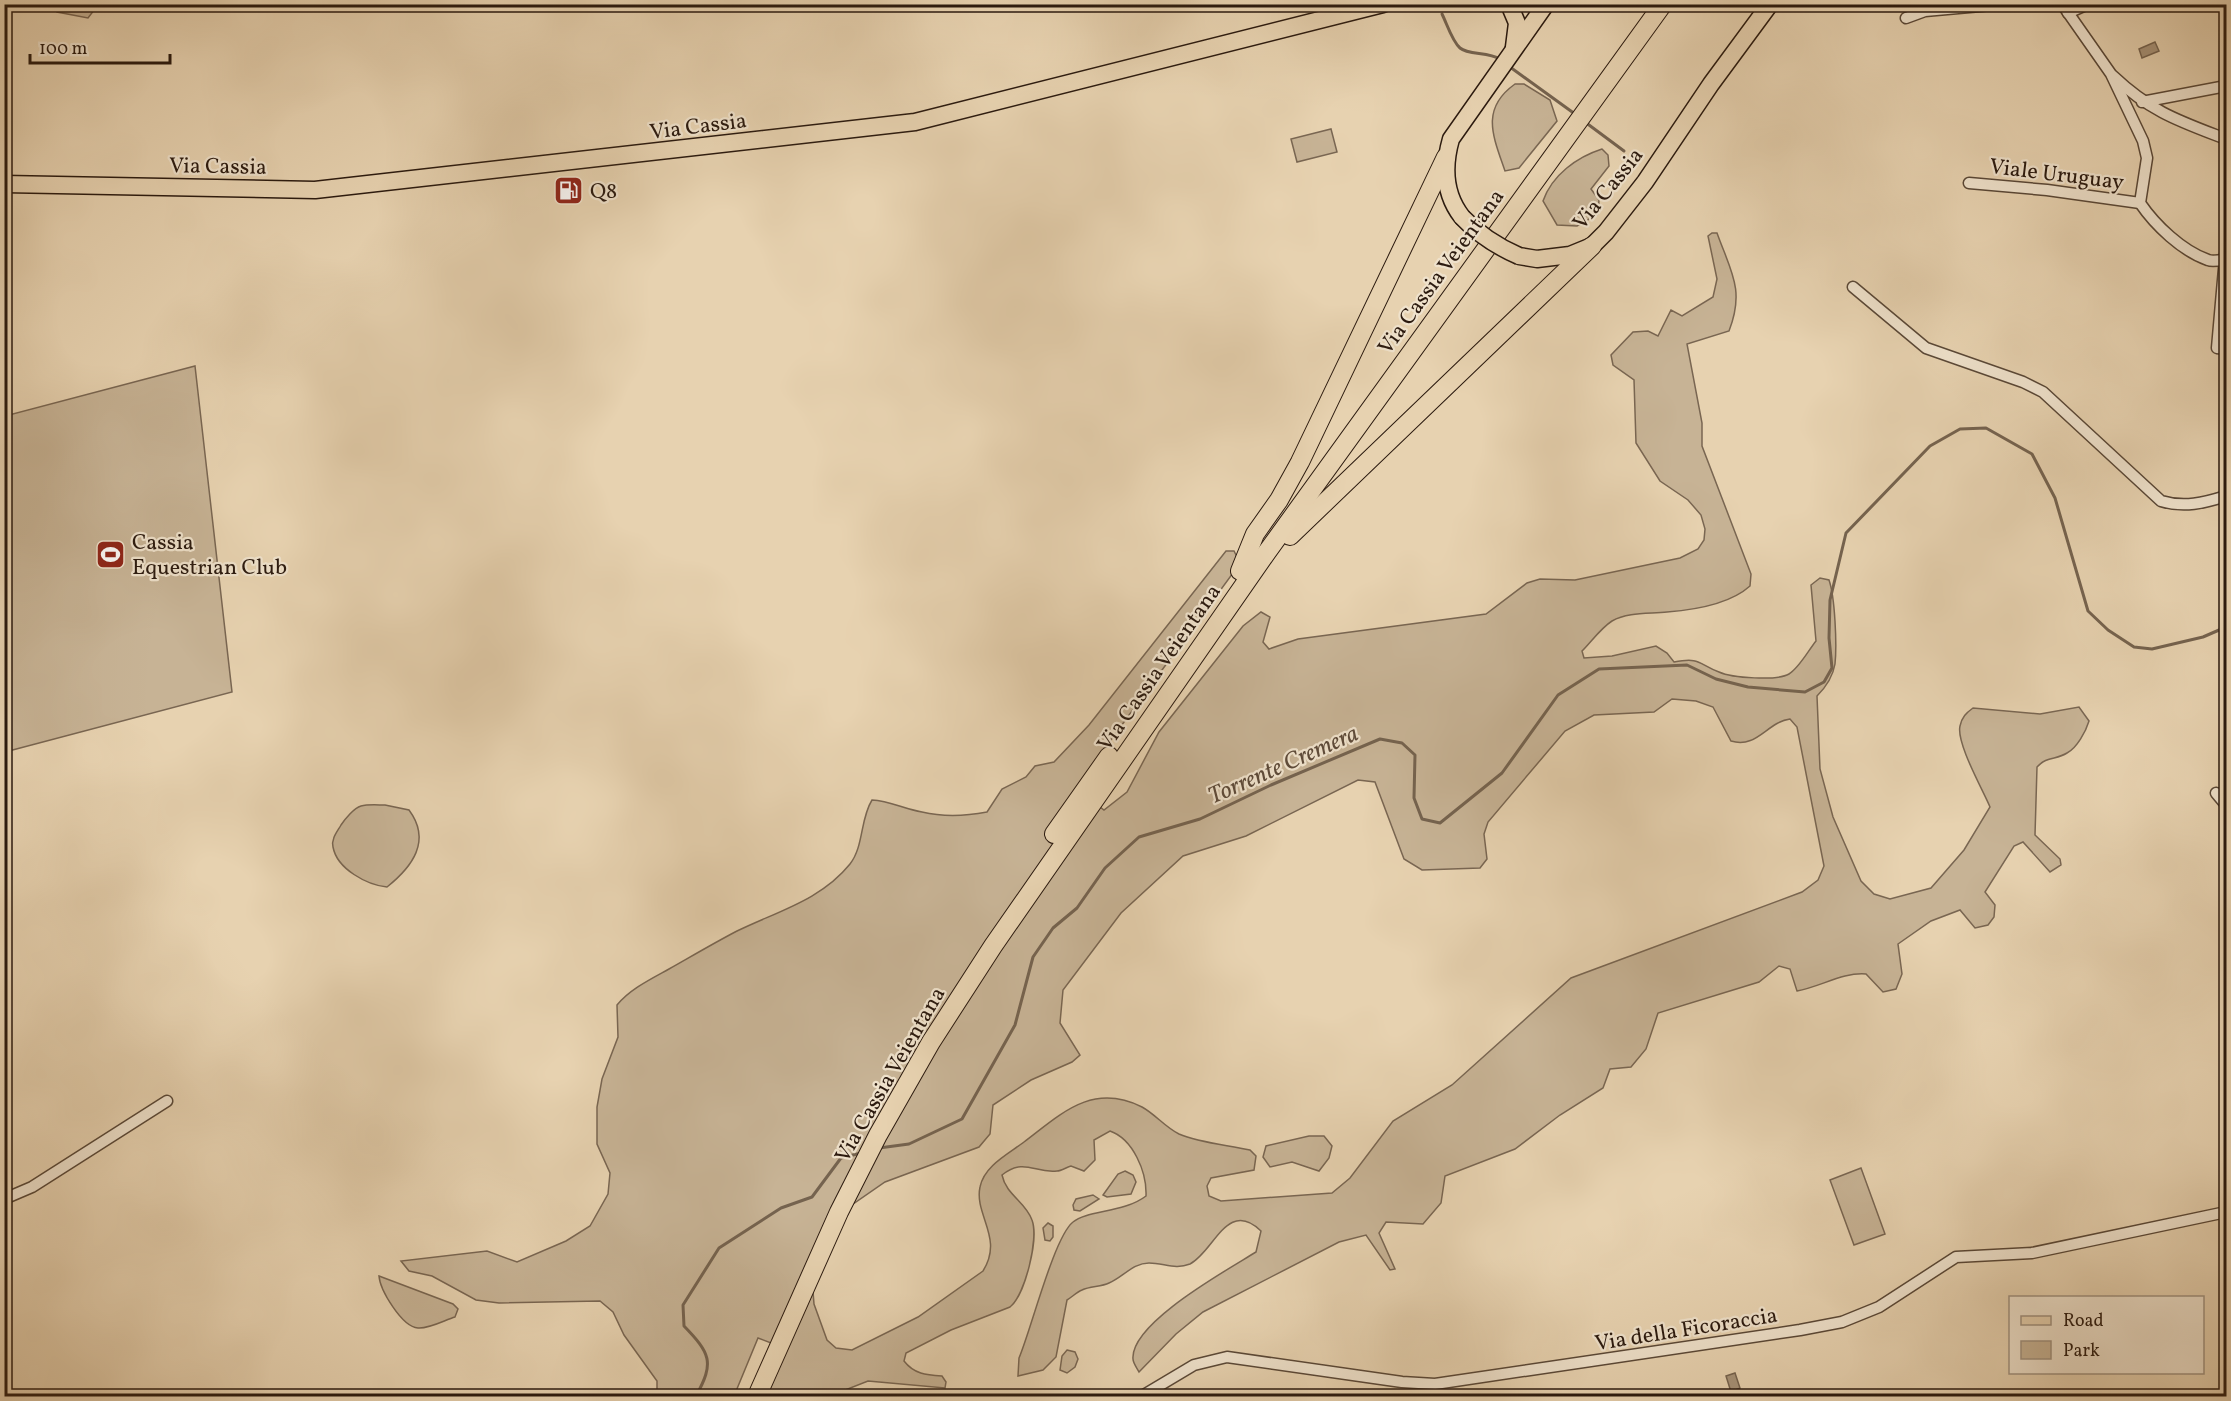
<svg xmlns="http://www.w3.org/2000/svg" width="2231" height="1401" viewBox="0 0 2231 1401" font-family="Vollkorn,serif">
<rect width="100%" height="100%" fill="#e7d2b0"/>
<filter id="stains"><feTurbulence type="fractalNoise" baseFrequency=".00333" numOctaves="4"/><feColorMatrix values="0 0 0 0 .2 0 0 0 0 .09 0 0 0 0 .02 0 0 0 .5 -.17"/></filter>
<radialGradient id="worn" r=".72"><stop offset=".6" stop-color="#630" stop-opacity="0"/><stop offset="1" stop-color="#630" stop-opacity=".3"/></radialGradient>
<g fill="#c7b395" stroke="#796652" stroke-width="1.5" fill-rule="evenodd">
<path d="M 54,5 L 98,5 L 88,18 L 57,12 Z"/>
<path d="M 1515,84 L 1524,84 L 1550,100 L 1557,121 L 1519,168 L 1505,171 C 1493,136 1480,109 1515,84 Z"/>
<path d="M 1331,129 L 1337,152 L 1297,162 L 1291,139 Z"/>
<path d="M 1602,149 L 1608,155 L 1609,166 L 1591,189 L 1599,200 L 1598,214 L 1577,226 L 1557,225 L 1543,201 C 1552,175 1577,157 1602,149 Z"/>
<path d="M 1712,233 L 1717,233 C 1731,272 1745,290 1729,331 L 1687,344 L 1702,423 L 1702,446 L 1751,574 L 1750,586 C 1730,604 1693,610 1667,612 C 1649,614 1628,612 1612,621 C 1601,628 1591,642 1582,651 L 1584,658 L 1612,656 L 1656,646 L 1667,653 L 1674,662 C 1701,657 1698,664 1719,672 C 1732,678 1777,681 1789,674 C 1799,668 1808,651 1816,641 L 1811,585 L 1820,578 L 1829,580 C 1835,597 1837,645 1835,664 C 1833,676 1825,688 1817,696 L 1820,769 L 1833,817 L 1861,881 L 1874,894 L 1890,899 L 1931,888 L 1964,850 L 1990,807 C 1983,790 1956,743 1960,726 C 1962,717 1966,713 1973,708 L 2040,714 L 2079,707 L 2089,721 C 2086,731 2077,748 2067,753 C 2056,760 2047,756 2037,767 L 2035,835 L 2060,859 L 2061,865 L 2050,872 L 2023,842 L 2014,846 L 1985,892 L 1995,905 L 1994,917 L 1988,925 L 1975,928 L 1960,910 L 1931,921 L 1898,944 L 1902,974 L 1896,989 L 1883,992 L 1866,974 C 1843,972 1820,987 1797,991 L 1790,969 L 1779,966 L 1759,982 L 1658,1013 L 1646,1049 L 1631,1067 L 1610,1069 L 1603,1088 L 1560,1115 L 1515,1149 L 1445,1176 L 1441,1203 L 1423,1224 L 1386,1222 L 1379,1233 L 1395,1269 L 1390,1270 L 1366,1235 L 1339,1242 L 1203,1312 L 1176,1334 L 1139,1372 C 1137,1368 1133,1363 1133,1359 C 1130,1323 1229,1269 1256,1252 L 1261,1231 C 1227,1198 1214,1252 1190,1264 C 1175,1270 1164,1263 1149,1263 C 1133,1263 1123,1277 1109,1283 C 1101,1287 1090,1286 1082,1290 C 1077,1292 1072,1297 1067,1300 L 1056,1357 L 1043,1370 L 1018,1376 L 1019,1358 C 1031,1330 1054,1237 1073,1222 C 1087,1210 1124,1213 1146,1196 C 1147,1172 1133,1139 1110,1131 L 1094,1140 L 1095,1160 L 1084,1171 L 1071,1166 C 1067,1167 1061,1171 1057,1171 C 1035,1174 1025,1157 1002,1175 C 1006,1195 1026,1202 1032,1220 C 1039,1239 1025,1295 1010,1307 L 951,1330 L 906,1353 L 904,1361 C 914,1374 926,1375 942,1376 L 946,1382 L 945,1388 L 868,1381 L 830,1396 L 767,1396 L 784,1348 L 758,1338 L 734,1396 L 657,1396 L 657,1381 L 624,1335 L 613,1312 L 600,1301 L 499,1303 L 476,1300 L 432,1276 L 409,1271 L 401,1261 L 487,1251 L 517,1262 L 566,1241 L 590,1226 L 608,1194 L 610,1173 L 597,1144 L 597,1107 L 602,1079 L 618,1037 L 617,1005 C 630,989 651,979 669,969 C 692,956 714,943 737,931 C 778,911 821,900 850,864 C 864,846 860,819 872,800 C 890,801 904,809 922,812 C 943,817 966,816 987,812 L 1002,789 L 1026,777 L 1035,766 L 1054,762 L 1089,725 L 1226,551 L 1234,551 L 1237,557 L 1233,573 L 1105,748 L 1083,794 L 1104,810 L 1127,792 L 1159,732 L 1243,626 L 1261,612 L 1270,617 L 1263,642 L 1269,649 L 1298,639 L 1486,614 L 1527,583 L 1540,579 L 1575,580 L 1680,558 L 1698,549 L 1704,540 L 1705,529 L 1701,515 L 1688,500 L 1660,481 L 1636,443 L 1634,380 L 1613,365 L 1611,355 L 1633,332 L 1648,331 L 1658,336 L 1671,310 L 1682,316 L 1713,297 L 1717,279 L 1708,236 ZM 1672,699 L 1696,701 L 1713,707 L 1731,741 C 1757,749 1767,722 1790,719 L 1797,727 L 1824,866 L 1818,880 L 1802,892 L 1571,978 L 1452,1085 L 1393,1121 L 1350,1178 L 1332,1193 L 1221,1201 L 1209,1196 L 1207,1186 L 1211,1178 L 1254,1170 L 1256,1156 L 1250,1150 C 1228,1145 1200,1143 1179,1134 C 1166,1128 1155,1114 1142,1107 C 1092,1082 1061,1114 1024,1142 C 1008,1154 984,1166 980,1187 C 974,1215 1004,1238 983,1271 L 918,1317 L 852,1350 L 836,1348 L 827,1340 L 814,1304 L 812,1279 L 846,1209 L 885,1182 L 979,1147 L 990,1134 L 993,1105 L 1031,1080 L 1072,1062 L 1080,1055 L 1060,1023 L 1063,990 L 1121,913 L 1183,856 L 1246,836 L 1358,780 L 1375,782 L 1404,859 L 1422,870 L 1480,868 L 1487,859 L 1484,834 L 1488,822 L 1565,731 L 1594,715 L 1654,712 Z"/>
<path d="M 195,366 L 232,692 L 5,752 L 5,416 Z"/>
<path d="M 385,805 L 409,810 C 432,841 412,867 387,887 C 367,885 337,869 333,847 C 331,839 337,832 341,825 C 345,819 354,808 361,806 C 368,804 378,805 385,805 Z"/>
<path d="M 1309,1136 L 1324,1136 L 1332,1146 L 1329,1158 L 1319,1171 L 1292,1162 L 1270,1167 L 1263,1157 L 1266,1146 Z"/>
<path d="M 1861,1168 L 1885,1234 L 1854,1245 L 1830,1180 Z"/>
<path d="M 1125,1171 L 1133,1175 L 1136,1182 L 1131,1194 L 1107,1197 L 1103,1195 L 1118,1174 Z"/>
<path d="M 1093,1195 L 1099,1199 L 1080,1211 L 1074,1210 L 1073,1205 L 1076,1199 Z"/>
<path d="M 1048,1223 L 1053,1226 L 1053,1237 L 1050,1241 L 1045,1240 L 1043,1228 Z"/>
<path d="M 379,1276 L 453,1304 L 458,1309 L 455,1317 C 445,1320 429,1329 418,1328 C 402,1327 380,1290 379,1276 Z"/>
<path d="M 1067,1350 L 1075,1352 L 1078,1359 L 1075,1367 L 1067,1373 L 1060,1370 L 1062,1356 Z"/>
</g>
<g fill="#a79379" stroke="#75634f" stroke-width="1.5">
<path d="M 2155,42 L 2159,51 L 2142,58 L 2139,49 Z"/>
<path d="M 1735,1373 L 1740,1388 L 1731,1392 L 1726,1376 Z"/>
</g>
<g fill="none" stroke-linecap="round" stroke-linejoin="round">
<g stroke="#75634f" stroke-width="3">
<path d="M 1442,14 C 1447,24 1452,41 1460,48 C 1468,55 1488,52 1500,59"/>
<path d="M 1510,67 L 1575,114"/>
<path d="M 1585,122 L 1624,151"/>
<path d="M 879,1148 L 909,1144 L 962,1119 L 1015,1025 L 1033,957 L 1053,928 L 1077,908 L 1105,868 L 1139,837 L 1200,819 L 1271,785 L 1380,739 L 1402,743 L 1415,755 L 1414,798 L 1422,819 L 1440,823 L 1502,773 L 1558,695 L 1599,669 L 1687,665 L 1716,679 L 1748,687 L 1805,692 L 1824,682 L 1832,668 L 1829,638 L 1830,600 L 1846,533 L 1930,446 L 1960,429 L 1986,428 L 2032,454 L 2055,498 L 2088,611 L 2108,630 L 2134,647 L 2152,649 L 2203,637 L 2226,627"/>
<path d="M 696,1396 C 715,1362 710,1353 684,1326 L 683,1305 L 719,1248 L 781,1208 L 812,1197 L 841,1158 L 861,1153"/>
</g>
<defs>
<g id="street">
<path d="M 2062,4 L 2111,74 L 2143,141 L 2147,158 L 2140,203 C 2155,225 2182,251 2208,260 C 2213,262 2221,260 2226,259"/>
<path d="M 2068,13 L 2088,4"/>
<path d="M 1906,18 L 1925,11 L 2003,4"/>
<path d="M 2113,76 C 2151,112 2179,121 2226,139"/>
<path d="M 2142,102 L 2226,86"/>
<path d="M 1969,183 L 2047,190 L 2140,203"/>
<path d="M 2226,246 L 2217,348 L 2226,349"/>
<path d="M 1853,287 L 1926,348 L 2023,382 L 2043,392 L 2161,501 C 2184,508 2204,503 2226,496"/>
<path d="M 2216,793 L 2226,805"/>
<path d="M 4,1199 L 32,1187 L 167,1101"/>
<path d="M 1142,1396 L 1194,1365 L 1227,1357 L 1402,1382 L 1435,1384 L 1800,1330 L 1842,1322 L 1879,1307 L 1956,1257 L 2032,1253 L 2226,1212"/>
</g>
<g id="primary">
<path d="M 1509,4 L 1517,23 L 1514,47"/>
<path d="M 4,184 L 315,190 L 915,122 L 1383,4"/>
<path d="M 1462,217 C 1444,194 1443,167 1451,139 L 1546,4"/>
<path d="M 1519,256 L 1537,259 L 1570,255 L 1592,246 L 1606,232 L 1645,182 L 1711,84 L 1770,4"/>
</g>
<g id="highway">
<path d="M 1290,536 L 1592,246"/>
<path d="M 1240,571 L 1255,534 L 1279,500 L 1300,462 L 1446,157"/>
<path d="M 1054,834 L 1109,756"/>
<path d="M 757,1396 L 839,1212 L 878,1135 L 931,1042 L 993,946 L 1267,552 L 1663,4"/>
</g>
</defs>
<use href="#street" stroke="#5a4837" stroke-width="13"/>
<use href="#primary" stroke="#2b1a0f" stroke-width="19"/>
<use href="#highway" stroke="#2b1a0f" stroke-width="20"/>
<use href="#street" stroke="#efe2cc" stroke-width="10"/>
<use href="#primary" stroke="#e7d2b0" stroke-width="16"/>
<use href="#highway" stroke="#e7d2b0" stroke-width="18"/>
<defs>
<path id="primary-bridge" d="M 1462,217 C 1479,235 1496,246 1519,256"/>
</defs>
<use href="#primary-bridge" stroke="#2b1a0f" stroke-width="19" stroke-linecap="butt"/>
<use href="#primary-bridge" stroke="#e7d2b0" stroke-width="16"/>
</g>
<defs>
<symbol id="fuel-square" viewBox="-11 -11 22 22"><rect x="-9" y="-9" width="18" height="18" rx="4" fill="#8f2418" stroke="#efe2cc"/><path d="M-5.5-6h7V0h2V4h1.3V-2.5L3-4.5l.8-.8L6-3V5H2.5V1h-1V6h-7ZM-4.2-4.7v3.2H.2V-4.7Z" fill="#fff"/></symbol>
<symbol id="stadium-square" viewBox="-11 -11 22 22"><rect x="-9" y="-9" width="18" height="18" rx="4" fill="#8f2418" stroke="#efe2cc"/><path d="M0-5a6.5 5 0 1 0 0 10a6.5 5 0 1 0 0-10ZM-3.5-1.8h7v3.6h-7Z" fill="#fff"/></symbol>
</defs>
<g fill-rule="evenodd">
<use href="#fuel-square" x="552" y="174" width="33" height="33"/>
<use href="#stadium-square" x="94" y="538" width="33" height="33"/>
</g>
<g text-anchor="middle" stroke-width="4.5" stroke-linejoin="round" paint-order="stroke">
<g font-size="22" fill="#2b1a0f" stroke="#efe2cc">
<text transform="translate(698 125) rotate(-7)" y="8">Via Cassia</text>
<text transform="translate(218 165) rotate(1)" y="8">Via Cassia</text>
<text transform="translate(2057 173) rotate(7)" y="8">Viale Uruguay</text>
<text transform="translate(1607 188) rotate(-51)" y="8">Via Cassia</text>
<text transform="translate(1440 271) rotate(-54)" y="8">Via Cassia Veientana</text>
<text transform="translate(1158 667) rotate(-55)" y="8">Via Cassia Veientana</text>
<text transform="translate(889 1074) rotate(-60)" y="8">Via Cassia Veientana</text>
<text transform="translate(1686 1328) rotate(-9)" y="8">Via della Ficoraccia</text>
</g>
<g font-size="22" fill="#2b1a0f" stroke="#efe2cc" text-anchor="start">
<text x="590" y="198">Q8</text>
<text x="132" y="549">Cassia<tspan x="132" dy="25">Equestrian Club</tspan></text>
</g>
<g font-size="24" font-style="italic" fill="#5d4a39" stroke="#efe2cc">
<text transform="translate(1283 764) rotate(-24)" y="8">Torrente Cremera</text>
</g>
</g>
<rect width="2231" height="1401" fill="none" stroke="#e7d2b0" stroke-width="24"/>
<rect x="6" y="6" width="2219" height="1389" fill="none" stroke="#2b1a0f" stroke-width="3"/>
<rect x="12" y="12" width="2207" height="1377" fill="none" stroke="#2b1a0f" stroke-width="1.5"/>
<rect x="2009" y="1296" width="195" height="78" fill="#efe2cc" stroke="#a19280" stroke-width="1.5"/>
<rect x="2021" y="1316" width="30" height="9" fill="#e7d2b0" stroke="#a19280" stroke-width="1.5"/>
<text x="2063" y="1326" font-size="18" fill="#2b1a0f">Road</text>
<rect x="2021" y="1341" width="30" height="18" fill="#c7b395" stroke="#a19280" stroke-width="1.5"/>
<text x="2063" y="1356" font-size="18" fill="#2b1a0f">Park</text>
<path d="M30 54v9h140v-9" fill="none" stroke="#2b1a0f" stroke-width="3"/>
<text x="39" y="54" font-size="18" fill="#2b1a0f" stroke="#efe2cc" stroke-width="4.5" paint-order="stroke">100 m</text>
<rect width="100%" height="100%" filter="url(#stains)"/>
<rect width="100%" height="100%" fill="url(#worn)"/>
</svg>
